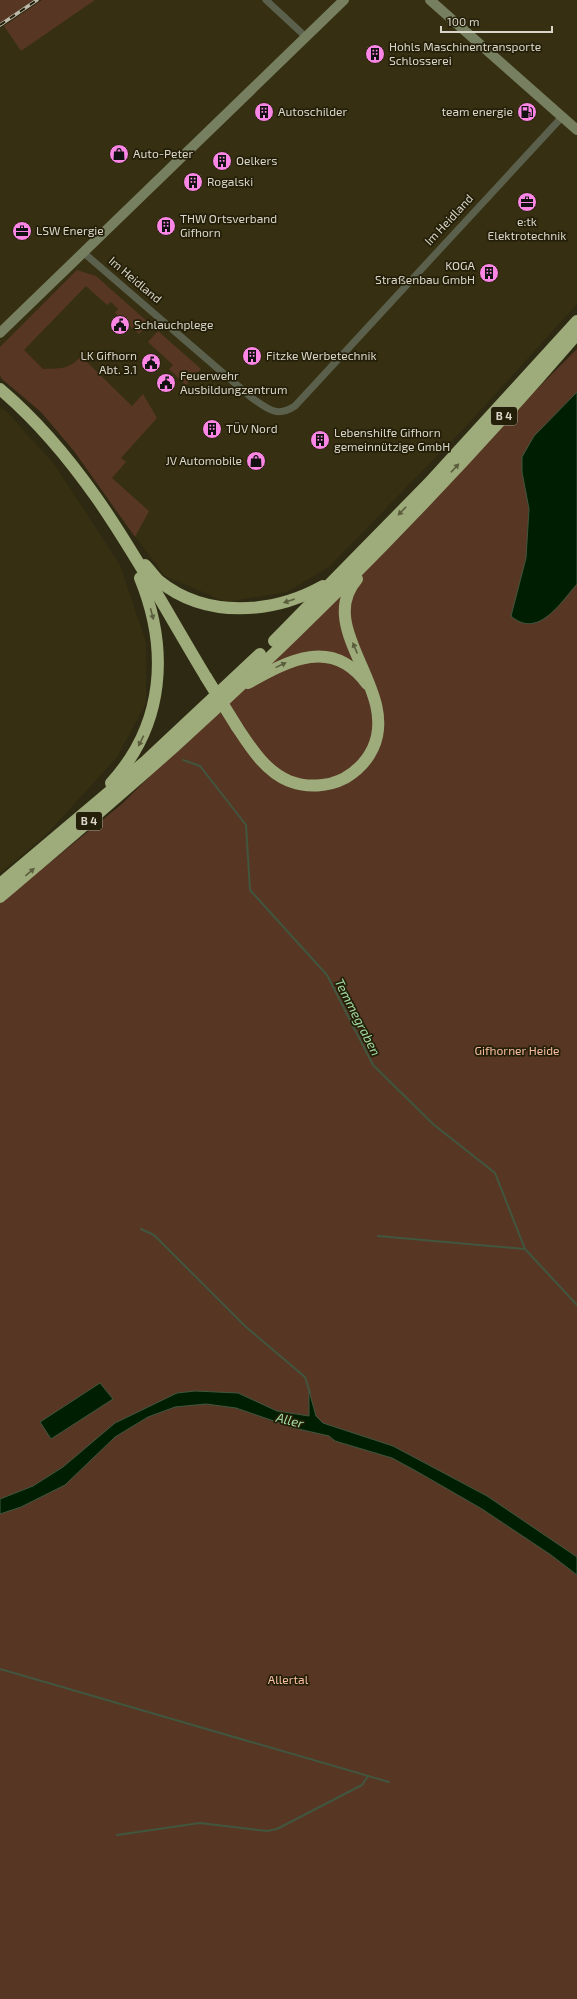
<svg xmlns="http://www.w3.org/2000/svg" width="577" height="1999" viewBox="0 0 577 1999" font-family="'Exo 2',sans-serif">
<rect width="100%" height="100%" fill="#2e2913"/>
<g fill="#362f11">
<path d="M 42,0 L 577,0 L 577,304 L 468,424 L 329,567 L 287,592 L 226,602 L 165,576 L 116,511 L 74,451 L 41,412 L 0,378 L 0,28 Z"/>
<path d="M 0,408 L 5,410 L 54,464 L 120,565 L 146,642 L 146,703 L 117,757 L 46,835 L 0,873 Z"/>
</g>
<g fill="#573624">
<path d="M 0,0 L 33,0 L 0,24 Z"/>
<path d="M 42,0 L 95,0 L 21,51 L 4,26 Z"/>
<path d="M 77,270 L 96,276 L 149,323 L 139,334 L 115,313 L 118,309 L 111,302 L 107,305 L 86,286 L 24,350 L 43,369 C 61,368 69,370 81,356 L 132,406 L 143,394 L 157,418 L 121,458 L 126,462 L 112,478 L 149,511 L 135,537 L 74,451 L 41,412 L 2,379 L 0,375 L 0,347 Z"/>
<path d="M 158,331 L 201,369 L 186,385 L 169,369 L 173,365 L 148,342 Z"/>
<path d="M 577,349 L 577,392 L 560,411 L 522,472 L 529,509 L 526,559 L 515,601 L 556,609 L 577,584 L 577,1999 L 0,1999 L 0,903 L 122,804 Z"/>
</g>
<g fill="#001f02" stroke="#41563e">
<path d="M 577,392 L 577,584 C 561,602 538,640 511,616 L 526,558 L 529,509 L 522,472 L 522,457 L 534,436 Z"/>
<path d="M 100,1383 L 113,1399 L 51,1439 L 40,1422 Z"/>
<path d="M 195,1391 L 238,1393 L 277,1411 L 309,1416 L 309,1391 L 316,1416 L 323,1423 L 393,1446 L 487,1496 L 577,1557 L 577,1575 L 551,1555 L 482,1509 L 416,1471 L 392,1458 L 335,1441 L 329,1436 L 294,1428 L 236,1408 L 206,1404 L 175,1407 L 148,1417 L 115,1437 L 65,1485 L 21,1507 L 0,1514 L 0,1499 L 33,1486 L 63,1467 L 115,1423 L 177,1393 Z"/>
</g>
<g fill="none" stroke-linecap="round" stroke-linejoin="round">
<g stroke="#41563e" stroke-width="2">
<path d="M 183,760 L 200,766 L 246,825 L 250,890 L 327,975 L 373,1065 L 433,1124 L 495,1173 L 525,1249 L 577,1305"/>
<path d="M 141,1229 L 154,1235 L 246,1327 L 305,1377 L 310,1393"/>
<path d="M 378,1236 L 525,1249"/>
<path d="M 0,1669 L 389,1782"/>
<path d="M 117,1835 L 200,1823 L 267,1831 L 277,1829 L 362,1785 L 368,1776"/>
</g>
<g stroke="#5a604c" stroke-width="7">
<path d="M 266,0 L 306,37"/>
<path d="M 84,253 L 252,398 C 268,409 277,418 295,406 L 562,117"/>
</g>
<g stroke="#767f5f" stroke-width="10">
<path d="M 430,0 L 577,130"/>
<path d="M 0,333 L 344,0"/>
</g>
<g stroke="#9eab7a" stroke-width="12">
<path d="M 0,389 C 91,466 145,576 206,677"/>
<path d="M 145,565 C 150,570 154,576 159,581 C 206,619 273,614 323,586"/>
<path d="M 274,641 L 429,483 L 577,321"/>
<path d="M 248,683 C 288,661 332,636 367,684"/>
<path d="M 237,727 C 251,748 265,771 289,781 C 307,788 328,787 345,778 C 357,771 367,761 373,748 C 400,690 314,628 357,579"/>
<path d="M 111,783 C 165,724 169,649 140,578"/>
<path d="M 0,884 L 147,760 L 260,654"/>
<path d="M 0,897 C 59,847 118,797 175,746 C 317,617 452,479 577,334"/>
</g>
<defs>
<path id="rail" d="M 0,25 L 37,0"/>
</defs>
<use href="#rail" stroke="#bdb9ab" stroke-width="3.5"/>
<use href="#rail" stroke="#241f09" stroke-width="2" stroke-dasharray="6" stroke-linecap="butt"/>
<path stroke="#9eab7a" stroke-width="12" d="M 206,677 L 237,727"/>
</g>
<defs><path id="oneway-solid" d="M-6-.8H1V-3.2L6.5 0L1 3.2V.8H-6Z"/></defs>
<g fill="#5b5e3c">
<use href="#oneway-solid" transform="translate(455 468) rotate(-47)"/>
<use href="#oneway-solid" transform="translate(402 511) rotate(134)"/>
<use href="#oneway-solid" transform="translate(289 601) rotate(161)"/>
<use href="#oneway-solid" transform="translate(152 614) rotate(75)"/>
<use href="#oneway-solid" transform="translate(355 648) rotate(-113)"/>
<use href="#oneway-solid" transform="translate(281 665) rotate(-26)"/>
<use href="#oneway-solid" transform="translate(141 741) rotate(117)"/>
<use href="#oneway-solid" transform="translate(30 872) rotate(-40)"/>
</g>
<defs>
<symbol id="building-disc" viewBox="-11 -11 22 22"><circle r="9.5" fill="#fc86e4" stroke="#241f09"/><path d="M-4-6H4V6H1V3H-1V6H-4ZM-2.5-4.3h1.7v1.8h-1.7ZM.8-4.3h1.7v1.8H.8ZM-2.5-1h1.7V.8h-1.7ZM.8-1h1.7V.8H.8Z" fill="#111"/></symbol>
<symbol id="fuel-disc" viewBox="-11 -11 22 22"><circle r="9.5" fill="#fc86e4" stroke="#241f09"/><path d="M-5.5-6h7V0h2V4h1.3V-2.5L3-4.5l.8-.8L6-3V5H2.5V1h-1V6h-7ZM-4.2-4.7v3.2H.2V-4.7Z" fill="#111"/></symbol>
<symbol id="shop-disc" viewBox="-11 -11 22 22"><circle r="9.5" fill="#fc86e4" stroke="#241f09"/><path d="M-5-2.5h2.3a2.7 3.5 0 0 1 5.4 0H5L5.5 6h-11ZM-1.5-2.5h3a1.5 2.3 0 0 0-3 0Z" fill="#111"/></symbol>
<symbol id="office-disc" viewBox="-11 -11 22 22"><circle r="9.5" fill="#fc86e4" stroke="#241f09"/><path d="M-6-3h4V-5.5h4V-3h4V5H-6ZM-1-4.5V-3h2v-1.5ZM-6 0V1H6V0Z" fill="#111"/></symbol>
<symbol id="civic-disc" viewBox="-11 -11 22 22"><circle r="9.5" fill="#fc86e4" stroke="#241f09"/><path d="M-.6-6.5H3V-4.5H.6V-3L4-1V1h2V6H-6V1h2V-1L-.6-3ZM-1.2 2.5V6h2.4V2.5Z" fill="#111"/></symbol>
</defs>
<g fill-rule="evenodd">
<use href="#building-disc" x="364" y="43" width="22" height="22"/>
<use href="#building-disc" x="253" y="101" width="22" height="22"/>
<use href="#fuel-disc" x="516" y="101" width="22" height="22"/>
<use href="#shop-disc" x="108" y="143" width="22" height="22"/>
<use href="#building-disc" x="211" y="150" width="22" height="22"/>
<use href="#building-disc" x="182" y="171" width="22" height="22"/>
<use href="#office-disc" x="516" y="191" width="22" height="22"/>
<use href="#building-disc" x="155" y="215" width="22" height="22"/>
<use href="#office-disc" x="11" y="220" width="22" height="22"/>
<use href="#building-disc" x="478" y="262" width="22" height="22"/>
<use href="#civic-disc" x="109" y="314" width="22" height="22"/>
<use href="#building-disc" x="241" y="345" width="22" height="22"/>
<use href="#civic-disc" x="140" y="352" width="22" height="22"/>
<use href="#civic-disc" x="155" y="372" width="22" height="22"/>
<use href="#building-disc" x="201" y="418" width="22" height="22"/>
<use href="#building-disc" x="309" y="429" width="22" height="22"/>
<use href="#shop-disc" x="245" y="450" width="22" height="22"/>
</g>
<g text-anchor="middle" stroke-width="3.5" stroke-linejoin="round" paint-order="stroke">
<g fill="#241f09" stroke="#a39f8f" stroke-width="1">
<rect x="491" y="407" width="26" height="18" rx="3"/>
<rect x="76" y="812" width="26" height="18" rx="3"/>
</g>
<g font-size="11" font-weight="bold" fill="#d9d6c9">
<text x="504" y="420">B 4</text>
<text x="89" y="825">B 4</text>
</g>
<g font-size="12" fill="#d9d6c9" stroke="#241f09" text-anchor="start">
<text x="389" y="51">Hohls Maschinentransporte<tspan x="389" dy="14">Schlosserei</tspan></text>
<text x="278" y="116">Autoschilder</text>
<text x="513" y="116" text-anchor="end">team energie</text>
<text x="133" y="158">Auto-Peter</text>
<text x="236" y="165">Oelkers</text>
<text x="207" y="186">Rogalski</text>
<text x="180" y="223">THW Ortsverband<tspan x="180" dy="14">Gifhorn</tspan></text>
<text x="527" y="226" text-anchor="middle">e:tk<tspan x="527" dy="14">Elektrotechnik</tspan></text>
<text x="36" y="235">LSW Energie</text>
<text x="475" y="270" text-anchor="end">KOGA<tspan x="475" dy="14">Straßenbau GmbH</tspan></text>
<text x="134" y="329">Schlauchplege</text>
<text x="137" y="360" text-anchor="end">LK Gifhorn<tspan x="137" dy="14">Abt. 3.1</tspan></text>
<text x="266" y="360">Fitzke Werbetechnik</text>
<text x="180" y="380">Feuerwehr<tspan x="180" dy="14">Ausbildungzentrum</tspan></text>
<text x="226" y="433">TÜV Nord</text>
<text x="334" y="437">Lebenshilfe Gifhorn<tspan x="334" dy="14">gemeinnützige GmbH</tspan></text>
<text x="242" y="465" text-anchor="end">JV Automobile</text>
</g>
<g font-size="12" fill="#d9d6c9" stroke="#241f09">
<text transform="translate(449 220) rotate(-47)" y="4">Im Heidland</text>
<text transform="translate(135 280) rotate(40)" y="4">Im Heidland</text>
</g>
<g font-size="12" fill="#f8bda0" stroke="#241f09">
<text x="517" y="1055">Gifhorner Heide</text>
<text x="288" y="1684">Allertal</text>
</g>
<g font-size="13" font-style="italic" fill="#a4dda3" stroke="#241f09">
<text transform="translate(358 1017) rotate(63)" y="5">Temmegraben</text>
<text transform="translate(290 1420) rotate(14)" y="5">Aller</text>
</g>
</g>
<path d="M441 26v6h111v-6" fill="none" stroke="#d9d6c9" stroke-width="2"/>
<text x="447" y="26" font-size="12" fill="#d9d6c9" stroke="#241f09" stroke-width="3" paint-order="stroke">100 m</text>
</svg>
